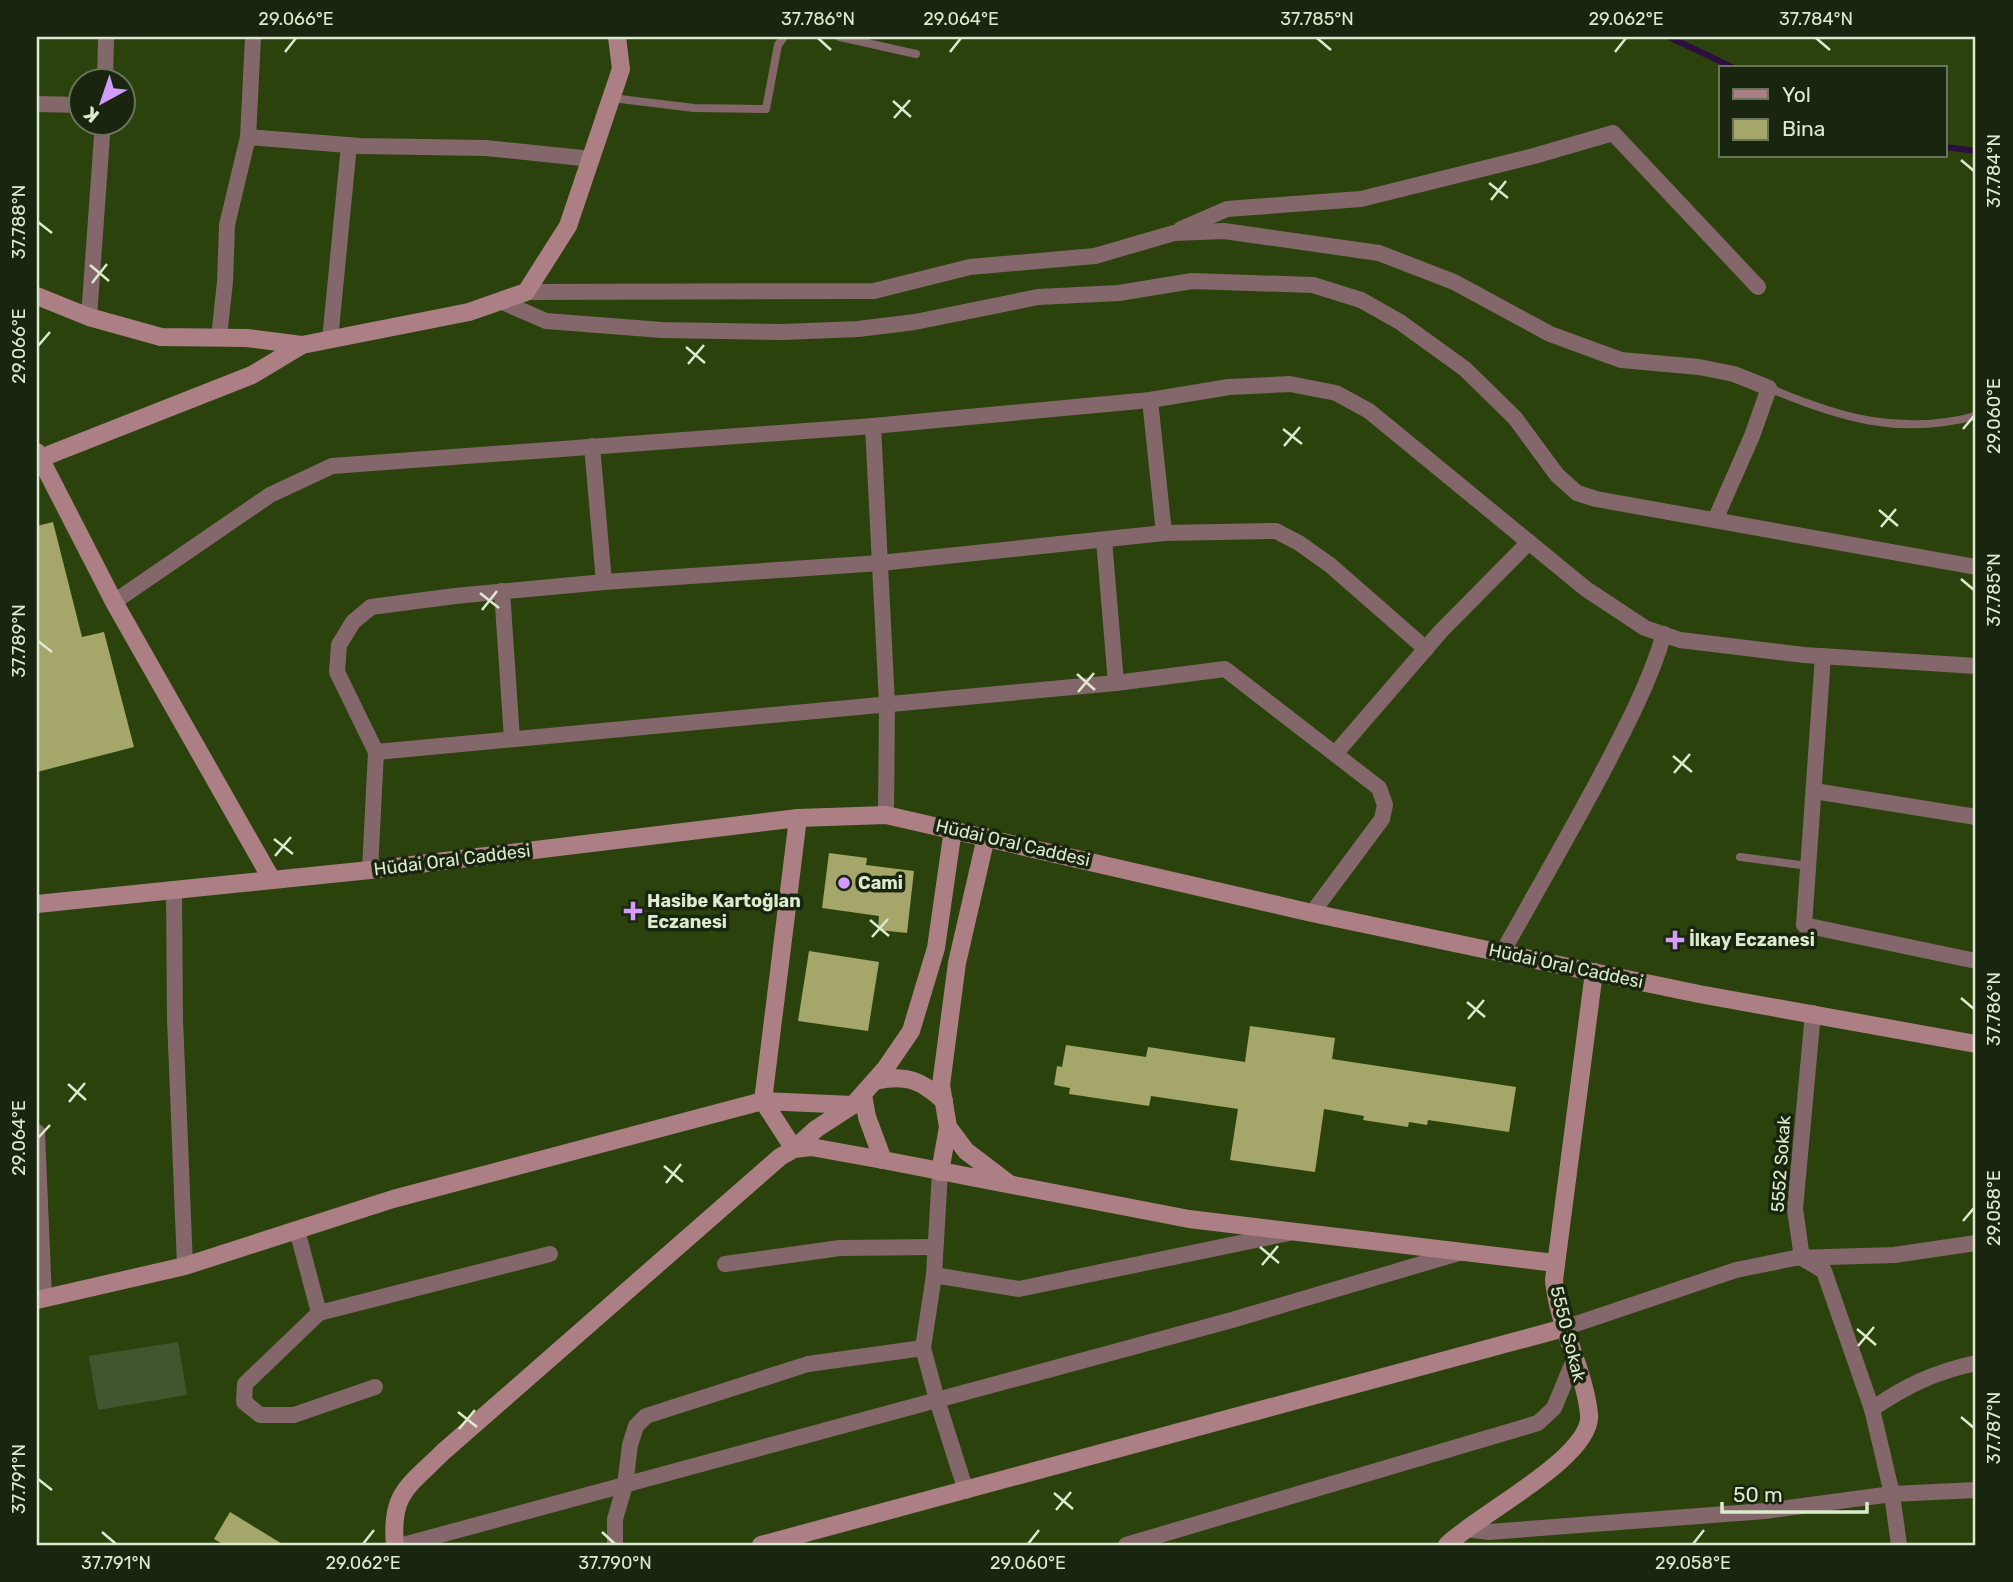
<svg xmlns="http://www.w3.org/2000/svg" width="2013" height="1582" viewBox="0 0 2013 1582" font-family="Rubik,sans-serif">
<rect width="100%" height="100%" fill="#2b420d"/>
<path fill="#42552f" d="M 178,1342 L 187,1395 L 98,1410 L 89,1356 Z"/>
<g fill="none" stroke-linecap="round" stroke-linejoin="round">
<g stroke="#2d0e3f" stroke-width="6">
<path d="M 1669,37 L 1734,68"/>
<path d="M 1945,147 L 1976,151"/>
</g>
</g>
<g fill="#a5a76a">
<path d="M 53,522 L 82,637 L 104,632 L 134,747 L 37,772 L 37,526 Z"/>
<path d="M 829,853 L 867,858 L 866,865 L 914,871 L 907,933 L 878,930 L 879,916 L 822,908 Z"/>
<path d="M 809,951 L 879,962 L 868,1031 L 798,1021 Z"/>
<path d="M 1250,1026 L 1335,1038 L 1332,1059 L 1516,1087 L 1509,1132 L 1428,1120 L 1427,1125 L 1409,1122 L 1408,1127 L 1363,1120 L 1364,1116 L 1324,1109 L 1315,1172 L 1230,1160 L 1238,1109 L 1151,1096 L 1149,1106 L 1069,1094 L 1070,1088 L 1054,1085 L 1057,1066 L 1062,1067 L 1066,1045 L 1146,1057 L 1148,1047 L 1245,1062 Z"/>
<path d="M 230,1512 L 284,1545 L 224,1545 L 214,1539 Z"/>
</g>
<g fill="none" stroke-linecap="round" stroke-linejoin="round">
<g stroke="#83676a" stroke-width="8">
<path d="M 840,37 L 916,54"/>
<path d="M 612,98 L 694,108 L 766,109 L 778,45 L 784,37"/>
<path d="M 1769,388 C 1839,418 1900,436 1976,416"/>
<path d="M 1740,857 L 1808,866"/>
</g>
<g stroke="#83676a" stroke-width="16">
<path d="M 105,80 L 106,37"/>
<path d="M 37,104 L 80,105"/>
<path d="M 248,137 L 360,146 L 486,148 L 592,159"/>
<path d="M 1181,229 L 1227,209 L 1361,199 L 1534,156 L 1613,133 L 1758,287"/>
<path d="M 526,292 L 874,291 L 970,267 L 1095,256 L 1174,233 L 1224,231 L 1379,253 L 1454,282 L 1550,334 L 1621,360 L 1699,367 L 1734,374 L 1769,388 L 1752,436 L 1715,520"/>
<path d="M 500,301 L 546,321 L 662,330 L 783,332 L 858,329 L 915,322 L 1038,297 L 1119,293 L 1192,281 L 1313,285 L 1361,300 L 1400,322 L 1465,369 L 1515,418 L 1557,475 L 1577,493 L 1596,499 L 1976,567"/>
<path d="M 89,317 L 103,122"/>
<path d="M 219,337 L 225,282 L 227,225 L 248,137 L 253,37"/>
<path d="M 330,340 L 349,145"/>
<path d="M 1150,400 L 1164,533"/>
<path d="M 873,426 L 887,704 L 886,815"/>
<path d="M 592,446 L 604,582"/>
<path d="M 1104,540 L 1116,683"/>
<path d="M 502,591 L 512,739"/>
<path d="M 114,602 L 270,495 L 332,466 L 873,426 L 1150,400 L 1229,387 L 1290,384 L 1336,393 L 1369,411 L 1586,589 L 1645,628 L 1680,640 L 1804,655 L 1976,666"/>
<path d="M 1823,656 L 1804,925 L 1976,961"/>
<path d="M 376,752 L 1116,683 L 1225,669 L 1379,788 L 1385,805 L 1382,819 L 1312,913"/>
<path d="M 1335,754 L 1441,631 L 1529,542"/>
<path d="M 1814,791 L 1976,817"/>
<path d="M 370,870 L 376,752 L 337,672 L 339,645 L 353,622 L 371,607 L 455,596 L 604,582 L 880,563 L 1164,533 L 1276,531 L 1299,543 L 1330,565 L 1426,649"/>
<path d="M 174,889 L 175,1019 L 185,1266"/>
<path d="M 1502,953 C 1535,894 1569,835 1601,775 C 1625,729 1649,684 1664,634"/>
<path d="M 1813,1013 L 1795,1209 L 1802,1258 L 1824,1271 L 1872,1409 L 1892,1494 L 1899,1545"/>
<path d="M 37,1132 L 44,1298"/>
<path d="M 940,1172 L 934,1275 L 923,1348 L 937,1400 L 966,1491"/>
<path d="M 297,1230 L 319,1313 L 245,1384 L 244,1402 L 260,1415 L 294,1415 L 375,1387"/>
<path d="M 725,1264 L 840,1248 L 935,1247"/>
<path d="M 934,1275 L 1019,1289 L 1289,1233"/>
<path d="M 319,1313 L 550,1254"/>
<path d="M 1564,1328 L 1736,1270 L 1795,1258 L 1894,1255 L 1976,1243"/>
<path d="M 1872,1409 C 1907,1385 1935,1372 1976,1363"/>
<path d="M 1466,1529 L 1489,1532 L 1765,1511 L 1892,1494 L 1976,1490"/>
<path d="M 403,1545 L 1232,1320 L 1462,1252"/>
<path d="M 615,1545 L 615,1519 L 625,1485 L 630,1445 L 636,1426 L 646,1416 L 808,1364 L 923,1348"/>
<path d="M 1126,1545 L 1538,1423 L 1554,1408 L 1574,1360"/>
</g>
<g stroke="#ac7f85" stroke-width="18">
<path d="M 37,296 L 89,317 L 161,337 L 247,338 L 302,345"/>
<path d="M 37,452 L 114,602 L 272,880"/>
<path d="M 41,458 L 252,375 L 302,345 L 469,312 L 526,292 L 568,226 L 621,69 L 617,37"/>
<path d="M 986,837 L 957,963 L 941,1085 L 948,1127 L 966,1151 L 1008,1183"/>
<path d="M 37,904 L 370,870 L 798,818 L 886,815 L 1312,913 L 1502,953 L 1699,994 L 1976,1044"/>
<path d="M 875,1081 C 906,1074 921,1080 944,1101"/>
<path d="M 863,1095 L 867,1117 L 883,1160"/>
<path d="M 763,1101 L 853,1105"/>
<path d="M 763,1101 L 794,1149"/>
<path d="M 794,1149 L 811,1147 L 883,1160 L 1189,1219 L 1555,1263"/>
<path d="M 940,1172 L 948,1127"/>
<path d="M 37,1300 L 185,1266 L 393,1199 L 763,1101 L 798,818"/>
<path d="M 395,1545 C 390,1493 409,1486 443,1452 L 780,1157 L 794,1149 L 816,1129 L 853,1105 L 885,1069 L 911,1031 L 936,948 L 953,829"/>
<path d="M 761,1545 L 1564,1328"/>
<path d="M 1447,1545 C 1475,1516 1594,1457 1589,1414 C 1584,1368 1558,1326 1554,1280 L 1594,972"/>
</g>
</g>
<path fill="none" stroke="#dcebce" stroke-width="2.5" d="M 818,38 L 831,50M 1317,38 L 1331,50M 1816,38 L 1830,50M 285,52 L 296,38M 950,52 L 961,38M 1615,52 L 1626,38M 893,101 L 911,117M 894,118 L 910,100M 1961,160 L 1974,171M 1489,183 L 1508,198M 1491,200 L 1506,181M 38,222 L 52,233M 90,265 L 109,281M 92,283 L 107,264M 38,346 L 50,332M 686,347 L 705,363M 688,364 L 704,345M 1283,429 L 1302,444M 1963,429 L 1974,416M 1284,446 L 1300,427M 1879,510 L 1898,526M 1881,527 L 1896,509M 1961,579 L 1974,590M 480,593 L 499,608M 482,610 L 497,591M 38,641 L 52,652M 1077,674 L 1095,690M 1078,692 L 1094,673M 1673,756 L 1692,772M 1674,773 L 1690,754M 274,839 L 293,854M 275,856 L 291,837M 870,920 L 889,936M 872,937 L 888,919M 1961,998 L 1974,1009M 1467,1002 L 1485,1017M 1468,1019 L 1484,1000M 68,1084 L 86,1100M 69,1102 L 85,1083M 38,1138 L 50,1125M 664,1166 L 683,1182M 666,1183 L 681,1164M 1963,1221 L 1974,1208M 1260,1247 L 1279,1263M 1262,1265 L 1278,1246M 1857,1329 L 1876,1345M 1858,1346 L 1874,1327M 458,1412 L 477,1427M 1961,1417 L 1974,1428M 459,1429 L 475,1410M 38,1479 L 52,1490M 1054,1493 L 1073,1509M 1056,1510 L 1071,1492M 102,1532 L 116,1544M 602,1532 L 615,1544M 363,1544 L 374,1530M 1028,1544 L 1039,1530M 1693,1544 L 1704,1530"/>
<g fill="#d49cfc" stroke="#1a250f" stroke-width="2.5">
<circle cx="844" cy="883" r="7"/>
<path d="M629.5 900.5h7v7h7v7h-7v7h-7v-7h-7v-7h7z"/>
<path d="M1671.5 929.5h7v7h7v7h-7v7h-7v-7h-7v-7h7z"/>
</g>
<g text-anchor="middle" stroke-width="7" stroke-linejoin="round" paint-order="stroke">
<g font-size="18" fill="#dcebce" stroke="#1a250f">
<text transform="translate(1013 843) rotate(13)" y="6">Hüdai Oral Caddesi</text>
<text transform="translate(452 860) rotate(-7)" y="6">Hüdai Oral Caddesi</text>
<text transform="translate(1566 966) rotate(12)" y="6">Hüdai Oral Caddesi</text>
<text transform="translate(1781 1164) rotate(-86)" y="6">5552 Sokak</text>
<text transform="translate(1568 1334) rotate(76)" y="6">5550 Sokak</text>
</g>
<g font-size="18" font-weight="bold" fill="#dcebce" stroke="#1a250f" text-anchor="start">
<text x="858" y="889">Cami</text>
<text x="647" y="907">Hasibe Kartoğlan<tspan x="647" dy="21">Eczanesi</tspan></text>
<text x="1689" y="946">İlkay Eczanesi</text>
</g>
</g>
<rect width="2013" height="1582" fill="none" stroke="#1a250f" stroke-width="77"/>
<rect x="1719" y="66" width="228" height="91" fill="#1a250f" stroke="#68745b" stroke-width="2"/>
<rect x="1733" y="89" width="35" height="10" fill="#ac7f85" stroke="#68745b" stroke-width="2"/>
<text x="1782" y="102" font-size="21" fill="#dcebce">Yol</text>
<rect x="1733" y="119" width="35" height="21" fill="#a5a76a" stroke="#68745b" stroke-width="2"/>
<text x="1782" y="136" font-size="21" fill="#dcebce">Bina</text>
<g transform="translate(102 102) rotate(220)"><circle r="33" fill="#1a250f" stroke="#68745b" stroke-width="2"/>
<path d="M0-5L12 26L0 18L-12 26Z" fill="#d49cfc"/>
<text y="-10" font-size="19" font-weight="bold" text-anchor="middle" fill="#dcebce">K</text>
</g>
<path d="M1722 1502v10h145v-10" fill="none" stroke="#dcebce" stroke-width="3.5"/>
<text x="1733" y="1502" font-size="21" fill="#dcebce" stroke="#1a250f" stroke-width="5" paint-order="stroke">50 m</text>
<rect x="38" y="38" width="1936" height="1506" fill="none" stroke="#dcebce" stroke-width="2.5"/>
<g font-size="18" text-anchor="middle" fill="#dcebce">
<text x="296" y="25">29.066°E</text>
<text x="818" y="25">37.786°N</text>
<text x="961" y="25">29.064°E</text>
<text x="1317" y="25">37.785°N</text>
<text x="1626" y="25">29.062°E</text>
<text x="1816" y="25">37.784°N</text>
<text transform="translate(1994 171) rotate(-90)" y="6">37.784°N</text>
<text transform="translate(19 222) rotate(-90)" y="6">37.788°N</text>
<text transform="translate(19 346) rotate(-90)" y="6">29.066°E</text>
<text transform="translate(1994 416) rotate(-90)" y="6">29.060°E</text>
<text transform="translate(1994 590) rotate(-90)" y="6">37.785°N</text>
<text transform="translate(19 641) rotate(-90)" y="6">37.789°N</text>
<text transform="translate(1994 1009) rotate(-90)" y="6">37.786°N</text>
<text transform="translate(19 1138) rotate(-90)" y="6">29.064°E</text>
<text transform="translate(1994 1208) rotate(-90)" y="6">29.058°E</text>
<text transform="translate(1994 1428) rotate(-90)" y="6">37.787°N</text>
<text transform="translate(19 1479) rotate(-90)" y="6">37.791°N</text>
<text x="116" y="1569">37.791°N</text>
<text x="363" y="1569">29.062°E</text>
<text x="615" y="1569">37.790°N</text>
<text x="1028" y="1569">29.060°E</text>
<text x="1693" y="1569">29.058°E</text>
</g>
</svg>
